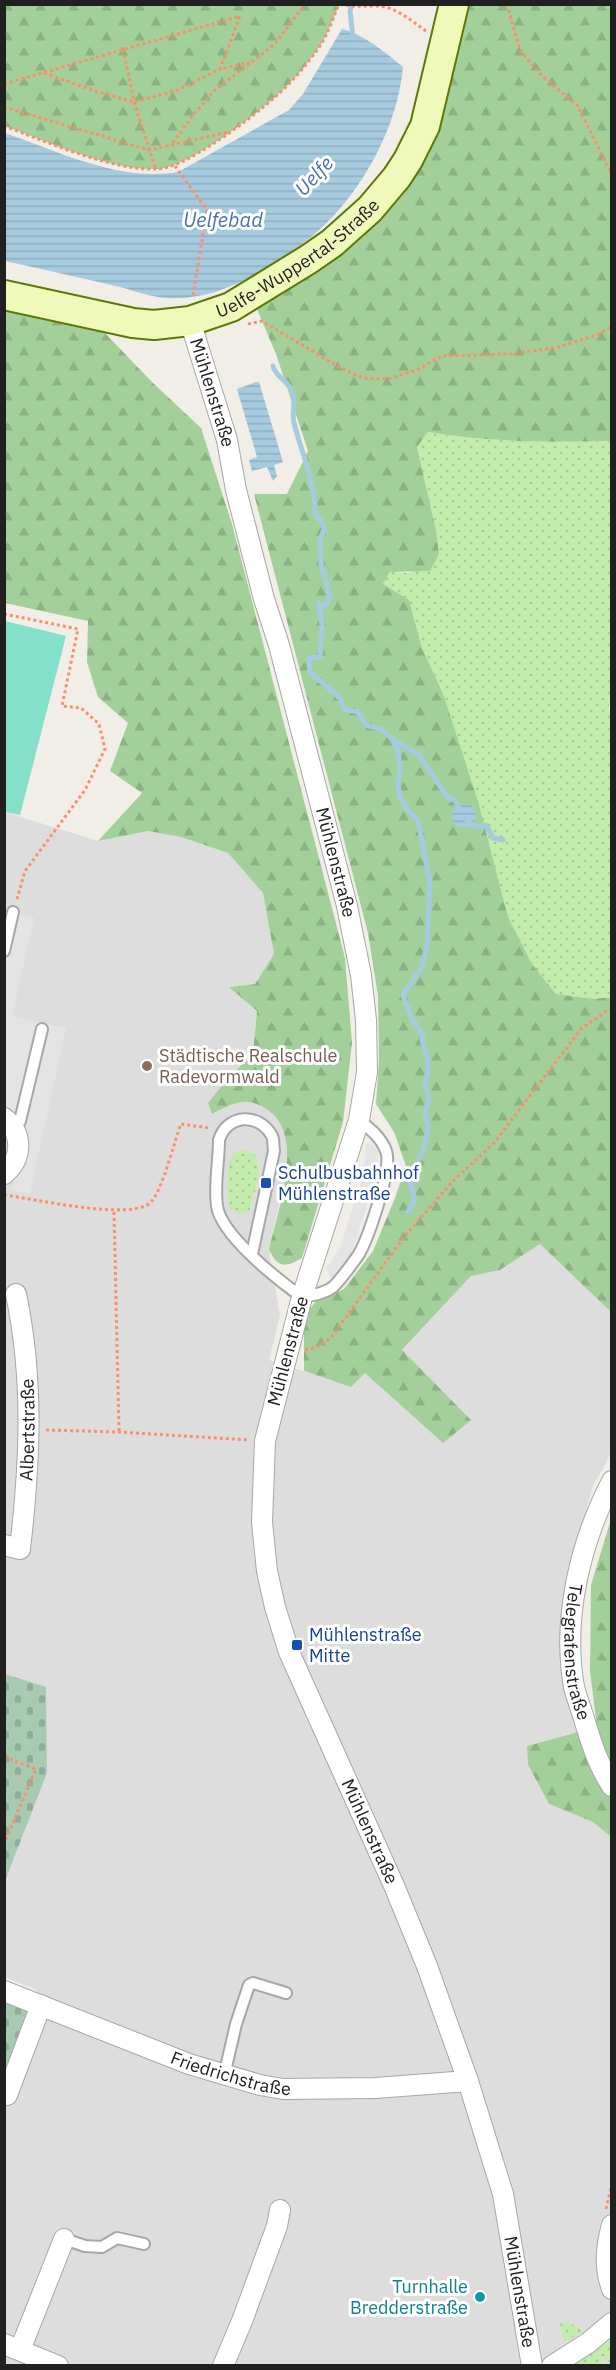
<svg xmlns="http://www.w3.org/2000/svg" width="616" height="2370" viewBox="0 0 616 2370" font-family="'IBM Plex Sans',sans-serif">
<defs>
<pattern id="grass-dots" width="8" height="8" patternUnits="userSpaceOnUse" patternTransform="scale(1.5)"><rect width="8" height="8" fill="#c3ebac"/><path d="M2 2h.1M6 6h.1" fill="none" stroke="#a7c994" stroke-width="1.8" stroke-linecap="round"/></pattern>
<pattern id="forest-firs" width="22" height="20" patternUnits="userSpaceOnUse" patternTransform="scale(1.5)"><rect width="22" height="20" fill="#a3d09a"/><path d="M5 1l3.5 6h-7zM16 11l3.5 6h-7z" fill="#8cb284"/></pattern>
<pattern id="cemetery-stones" width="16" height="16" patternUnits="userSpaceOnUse" patternTransform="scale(1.5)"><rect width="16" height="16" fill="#a7cab1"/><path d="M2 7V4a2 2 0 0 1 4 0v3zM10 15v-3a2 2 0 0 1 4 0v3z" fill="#8fad98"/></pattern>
<pattern id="water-rules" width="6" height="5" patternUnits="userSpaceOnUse" patternTransform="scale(1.5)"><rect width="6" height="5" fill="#a6cade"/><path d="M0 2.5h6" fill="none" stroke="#8fadbe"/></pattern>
</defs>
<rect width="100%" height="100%" fill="#f0eee6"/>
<path fill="#dedddd" d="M 5,812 L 98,841 L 148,831 L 181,837 L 228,853 L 263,893 L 274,954 L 255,984 L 230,987 L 257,1011 L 253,1054 L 228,1078 L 213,1114 L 236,1102 L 256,1102 L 278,1116 L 286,1135 L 288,1164 L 269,1250 L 280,1315 L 269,1360 L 351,1387 L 365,1373 L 470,1419 L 402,1351 L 471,1276 L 500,1270 L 540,1244 L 611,1312 L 611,1453 L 593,1486 L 564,1589 L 564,1664 L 577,1733 L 527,1746 L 528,1766 L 549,1804 L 593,1822 L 611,1837 L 611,2365 L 5,2365 L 5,2070 L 37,1990 L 5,1977 L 4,1881 L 47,1773 L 45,1687 L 4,1674 Z"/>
<g fill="url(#grass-dots)">
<path d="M 428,432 C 489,442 550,443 611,441 L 612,670 L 609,708 L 612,722 L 611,997 L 593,999 L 556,994 L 532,964 L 508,917 L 479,804 L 444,696 L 422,648 L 409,600 L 383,584 L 390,572 L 410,573 L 439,554 L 436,530 L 417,447 Z"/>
<path d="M 239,1150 L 252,1152 C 266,1165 254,1192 250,1209 L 247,1213 L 239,1214 L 230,1208 C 227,1199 226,1163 232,1156 C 233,1154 237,1151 239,1150 Z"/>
<path d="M 568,2322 L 584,2331 L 564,2342 L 560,2323 Z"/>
<path d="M 611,2340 L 611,2363 L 604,2359 L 600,2365 L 572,2365 Z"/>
</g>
<g fill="url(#forest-firs)">
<path d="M 5,4 L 339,4 L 339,5 C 333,18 328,34 320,46 C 307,65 291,83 274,98 C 253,117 186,168 158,169 C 112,171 48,142 5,126 Z"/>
<path d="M 461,5 L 611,5 L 611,441 C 550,443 489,442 428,432 L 417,447 L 436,530 L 439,554 L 430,571 L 390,572 L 383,584 L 409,600 L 422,648 L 444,696 L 479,804 L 508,917 L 532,964 L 556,994 L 593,999 L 611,997 L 611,1312 L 540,1244 L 500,1270 L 471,1276 L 402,1350 L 471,1420 L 443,1443 L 365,1373 L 351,1387 L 304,1371 L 304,1316 L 316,1301 L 344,1289 L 373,1251 L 395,1198 L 406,1166 L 394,1132 L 376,1104 L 379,1060 L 378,996 L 368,933 L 254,494 L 287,494 L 308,451 L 276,354 L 254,302 L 383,205 Z"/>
<path d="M 5,295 L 99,327 L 153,383 L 201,428 L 232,524 L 345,958 L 352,1043 L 343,1122 L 302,1258 C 285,1268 278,1268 269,1250 C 277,1213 306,1135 268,1110 C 246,1095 234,1103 212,1114 L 208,1103 L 228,1078 L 253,1054 L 257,1011 L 229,987 L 255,984 L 274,954 L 263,893 L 228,853 L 181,837 L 148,831 L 98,841 L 142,793 L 110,771 L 128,723 L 98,697 L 87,662 L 88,621 L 5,603 Z"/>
<path d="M 611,1519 L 611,1837 L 593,1822 L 549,1804 L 528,1765 L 527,1746 L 597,1727 L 590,1671 L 591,1585 Z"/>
</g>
<g fill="url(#cemetery-stones)">
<path d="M 5,1674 L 46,1687 L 47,1773 L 5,1881 Z"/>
<path d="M 5,2001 L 29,2011 L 5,2070 Z"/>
</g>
<path fill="#84e0c8" d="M 5,621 L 66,636 L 20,815 L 5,812 Z"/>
<g fill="#e4e4e4">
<path d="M 5,911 L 34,918 L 12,1016 L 66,1028 L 30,1194 L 12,1190 L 28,1118 L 5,1113 Z"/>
<path d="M 370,1142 L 378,1150 L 377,1173 L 353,1249 L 342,1269 L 332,1280 L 326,1268 L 340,1248 L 363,1175 L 366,1144 Z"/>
</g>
<g fill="url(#water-rules)">
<path d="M 342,29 C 365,35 386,53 403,67 C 398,125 363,191 319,230 C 304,244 285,256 267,267 C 239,285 204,300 169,298 C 153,298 135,291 120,287 C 81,278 43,269 5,261 L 5,133 C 60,152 119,182 178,172 L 289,110 L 303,94 Z"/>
<path d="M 256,382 L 259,382 L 283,462 L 274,465 L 277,476 L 273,481 L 267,467 L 252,471 L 249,460 L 257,457 L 237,389 Z"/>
<circle cx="464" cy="816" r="12"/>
</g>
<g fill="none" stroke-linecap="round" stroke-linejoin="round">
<g stroke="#a6cade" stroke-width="5">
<path d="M 352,4 L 350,11 L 353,38"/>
<path d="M 273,366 C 275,376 288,381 292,391 C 297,402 291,412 294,423 C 302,454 315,481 315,514 L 322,522 L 324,530 L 320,540 L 321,564 L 330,598 L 325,606 L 319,603 L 322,625 L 320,657 L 309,658 L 310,672 L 340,698 L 344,709 L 358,712 L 366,725 L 381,729 L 393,740 L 398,751 L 400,768 L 398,782 L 399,795 L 407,809 L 418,821 L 430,881 L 427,946 L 421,968 L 403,995 L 411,1017 L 423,1035 L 422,1040 L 427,1055 L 428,1073 L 425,1084 L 429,1100 L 425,1111 L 428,1130 L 423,1151 L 413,1171 L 410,1181 L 415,1200 L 408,1212"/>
<path d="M 393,740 L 418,754 L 449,799 L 455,800 L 460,810"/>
<path d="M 467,820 L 476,827 L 486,825 L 493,838 L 503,840"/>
</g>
<defs>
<g id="service">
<path d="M 4,951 L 13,912"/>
<path d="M 15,1129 L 20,1121 L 42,1029"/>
<path d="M 252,1254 L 274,1151 C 273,1146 274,1140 272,1136 C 259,1112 227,1114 219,1140 C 219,1161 214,1185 217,1206 C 221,1235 278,1280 302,1297 C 312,1295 324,1294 333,1287 C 342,1278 352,1264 359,1254 C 368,1238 393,1167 386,1151 C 381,1137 370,1129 359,1120"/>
<path d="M 224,2076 L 236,2024 L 249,1985 L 253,1983 L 286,1993"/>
<path d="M 64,2239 L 85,2246 L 102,2247 L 117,2238 L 144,2244"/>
</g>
<g id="minor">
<path id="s1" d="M 190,321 L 227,440 L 236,490 L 264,599 L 279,645 L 347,906 L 361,975 L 366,1020 L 367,1072 L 359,1120 L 302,1297 L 265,1441 L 262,1522 L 267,1571 L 275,1607 L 289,1652 L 395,1888 L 427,1966 L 468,2081 L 503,2194 L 532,2366"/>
<path d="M 4,1118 C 23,1133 23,1158 4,1174"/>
<path id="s2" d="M 612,1481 C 580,1543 562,1618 574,1687 C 577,1699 582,1711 585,1722 C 592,1745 599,1767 612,1786"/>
<path id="s3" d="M 4,1545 L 20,1549 C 30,1462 34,1380 16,1294"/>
<path id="s4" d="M 4,1991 L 189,2064 L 260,2085 L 283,2089 L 375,2088 L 468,2081"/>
<path d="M 7,2095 L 41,2005"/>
<path d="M 612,2225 C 606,2247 604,2267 612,2289"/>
<path d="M 4,2344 L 58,2366"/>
<path d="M 20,2350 L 64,2239"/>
<path d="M 223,2366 L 242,2321 L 277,2226 L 280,2210"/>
<path d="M 552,2366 L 588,2343 L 612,2323"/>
</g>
<g id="secondary">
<path id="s5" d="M 4,295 L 133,323 L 154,325 L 190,321 L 231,307 L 309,259 L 332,243 L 370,209 L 397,177 L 408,160 L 425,126 L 454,4"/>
</g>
</defs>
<use href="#service" stroke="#a7a7a7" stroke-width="14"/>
<use href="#minor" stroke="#a7a7a7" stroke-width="22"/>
<use href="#secondary" stroke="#5e7a04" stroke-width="32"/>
<g stroke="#fb8e6c" stroke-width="3" stroke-dasharray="3 3" stroke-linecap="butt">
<path d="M 340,4 C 352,7 362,6 374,6 C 394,5 410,20 426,31"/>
<path d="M 507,4 L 520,50 L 540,74 L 578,106 L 612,176"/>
<path d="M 123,49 L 134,102 L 156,170"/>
<path d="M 44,73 L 95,91 L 134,102 L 178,90 L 220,69"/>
<path d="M 4,84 L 240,16 L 220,69 L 253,62"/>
<path d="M 4,107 L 149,150 L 228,132"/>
<path d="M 4,126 C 48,142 112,171 158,169 C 186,168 253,117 274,98 C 291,83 307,65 320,46 C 328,34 333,18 339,4"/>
<path d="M 173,143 L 194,114 L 215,90 L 275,44 L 305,4"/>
<path d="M 175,166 L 207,210 L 193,296"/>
<path d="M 248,324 L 262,321 L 339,367 L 363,378 L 388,379 L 417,370 L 442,356 L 510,354 L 559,347 L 597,335 L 612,327"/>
<path d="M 4,614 L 78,629 L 62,706 L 81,708 L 99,724 L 105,749 L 85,790 L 25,871 L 17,899"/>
<path d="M 4,1195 C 32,1198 132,1222 151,1202 C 163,1189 174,1142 181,1124 L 209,1128"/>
<path d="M 114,1212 L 119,1432"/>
<path d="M 305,1350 L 315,1348 L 331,1338 L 404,1237 L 452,1182 L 494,1143 L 581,1029 L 612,1007"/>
<path d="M 46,1430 L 119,1432 L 249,1440"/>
<path d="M 4,1757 L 36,1769 L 4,1844"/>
<path d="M 4,1775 L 4,1780"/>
<path d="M 606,2209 L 612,2184"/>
</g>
<use href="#service" stroke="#fff" stroke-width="10"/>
<use href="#minor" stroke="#fff" stroke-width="20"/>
<use href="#secondary" stroke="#effaba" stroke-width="28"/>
</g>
<circle fill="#8d6e63" stroke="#fff" stroke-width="2" cx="147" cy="1066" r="6"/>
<g fill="#1a4fb4" stroke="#fff" stroke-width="2">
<rect x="260" y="1177" width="12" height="12" rx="3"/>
<rect x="291" y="1639" width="12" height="12" rx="3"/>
</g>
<circle fill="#0f9aa8" stroke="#fff" stroke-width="2" cx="480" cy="2297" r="6"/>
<g text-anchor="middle" stroke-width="6" stroke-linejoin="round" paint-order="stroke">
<g font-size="18" fill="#202020" stroke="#fff">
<text dy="6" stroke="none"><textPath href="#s5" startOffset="315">Uelfe-Wuppertal-Straße</textPath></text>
<text dy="6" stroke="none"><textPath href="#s1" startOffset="75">Mühlenstraße</textPath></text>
<text dy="6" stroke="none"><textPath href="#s1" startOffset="561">Mühlenstraße</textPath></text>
<text transform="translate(288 1351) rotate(-75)" y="6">Mühlenstraße</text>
<text dy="6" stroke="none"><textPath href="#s3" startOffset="136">Albertstraße</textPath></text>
<text dy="6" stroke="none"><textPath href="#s2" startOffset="178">Telegrafenstraße</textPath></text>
<text dy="6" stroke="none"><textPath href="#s1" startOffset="1568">Mühlenstraße</textPath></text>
<text dy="6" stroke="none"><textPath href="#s4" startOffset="242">Friedrichstraße</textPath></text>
<text dy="6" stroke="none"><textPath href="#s1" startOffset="2054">Mühlenstraße</textPath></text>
</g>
<g font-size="18" fill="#785e54" stroke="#fff" text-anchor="start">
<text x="159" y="1062">Städtische Realschule<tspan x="159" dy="21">Radevormwald</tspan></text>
</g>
<g font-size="18" fill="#164399" stroke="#fff" text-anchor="start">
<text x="278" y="1179">Schulbusbahnhof<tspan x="278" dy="21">Mühlenstraße</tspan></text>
<text x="309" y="1641">Mühlenstraße<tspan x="309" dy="21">Mitte</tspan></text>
</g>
<g font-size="18" fill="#0d838f" stroke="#fff" text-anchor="end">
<text x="468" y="2293">Turnhalle<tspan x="468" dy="21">Bredderstraße</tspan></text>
</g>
<g font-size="20" font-style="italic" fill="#4a70b1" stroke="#fff">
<text transform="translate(314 176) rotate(-47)" y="7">Uelfe</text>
<text x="223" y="227">Uelfebad</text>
</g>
</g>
<rect width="616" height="2370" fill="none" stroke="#202020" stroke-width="12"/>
</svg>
